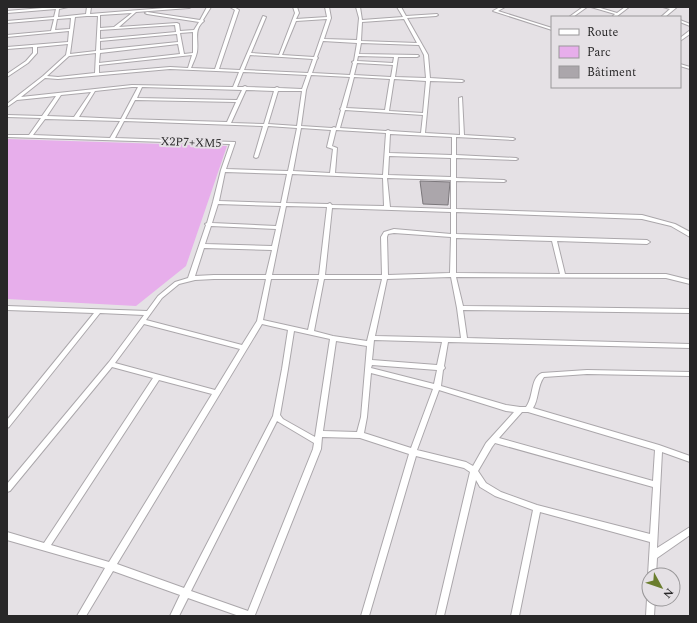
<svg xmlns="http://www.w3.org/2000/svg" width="697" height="623" viewBox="0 0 697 623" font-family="Spectral,serif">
<rect width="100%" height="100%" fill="#e5e1e5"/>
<path fill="#e7aeeb" d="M 7,139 L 227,146 L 186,266 L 136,306 L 7,299 Z"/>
<path fill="#aba6ab" stroke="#7b777b" d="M 420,181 L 450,182 L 448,205 L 423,204 Z"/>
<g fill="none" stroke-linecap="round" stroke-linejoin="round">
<defs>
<g id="minor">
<path d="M 54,7 L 68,7 L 59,9 L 58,17 L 86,14 L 87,7 L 91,7 L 90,14 L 177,7 L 191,7 L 189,8 L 136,12 L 119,27 L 177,23 L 179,24 L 180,31 L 194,30 L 199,22 L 147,14 L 145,13 L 147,12 L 200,20 L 207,7 L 211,7 L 203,20 L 204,21 C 193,30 199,40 197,52 C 196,57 193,63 191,68 L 215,69 L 235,10 L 230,7 L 234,7 L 239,10 L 219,69 L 240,70 L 263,16 L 266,17 L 251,53 L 279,55 L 295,13 L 293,7 L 297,7 L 299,13 L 296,19 L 327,17 L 325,7 L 329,7 L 331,18 L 324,39 L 357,40 L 359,18 L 356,7 L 360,7 L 362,20 L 403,17 L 397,7 L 401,7 L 406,16 L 437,14 L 438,15 L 436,16 L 407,18 L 428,55 L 430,78 L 462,80 L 464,81 L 462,82 L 430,81 L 425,133 L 460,135 L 459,98 L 462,97 L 464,135 L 513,138 L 515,139 L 513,140 L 456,137 L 456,155 L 516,158 L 518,159 L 516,160 L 456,158 L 456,178 L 504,180 L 506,181 L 504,182 L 456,181 L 456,209 L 642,215 L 675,224 L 690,232 L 690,237 L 671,226 L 642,219 L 456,212 L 456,234 L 647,240 L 650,242 L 647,244 L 557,241 L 565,274 L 666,274 L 690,280 L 690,284 L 666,278 L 456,277 L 463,306 L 690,309 L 690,313 L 463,310 L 467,338 L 690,344 L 690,348 L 448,342 L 444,366 L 445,368 L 443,370 L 441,386 L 506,405 L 520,407 L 526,407 C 534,397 530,378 542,373 L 587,370 L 690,372 L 690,376 L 587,374 L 544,377 C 537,386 539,399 533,408 L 659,445 L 690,456 L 690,462 L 662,452 L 657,548 L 690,527 L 690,535 L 657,558 L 656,575 L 649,575 L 649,578 L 648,575 L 650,542 L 540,512 L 519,616 L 511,616 L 533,510 L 495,496 L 480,487 L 476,480 L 444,616 L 436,616 L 470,472 L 464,468 L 416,456 L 369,616 L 361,616 L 409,454 L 360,438 L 322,437 L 321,449 L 255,615 L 255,616 L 239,616 L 188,598 L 179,616 L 170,616 L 180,595 L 113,571 L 86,616 L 77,616 L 105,568 L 7,540 L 7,532 L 44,543 L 153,378 L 112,367 L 10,491 L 7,492 L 7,484 L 109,362 L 144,315 L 100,313 L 9,427 L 7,428 L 7,420 L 94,313 L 7,310 L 7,306 L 147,311 L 158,296 L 175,282 L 188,278 L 206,225 L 205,224 L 207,223 L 213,202 L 221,170 L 230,144 L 7,137 L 7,135 L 29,135 L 41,118 L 7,117 L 7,115 L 42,116 L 56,96 L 17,100 L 7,107 L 7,104 L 43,76 L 66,55 L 68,44 L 37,47 L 37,53 L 28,63 L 7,77 L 7,74 L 26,61 L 33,53 L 33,47 L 7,49 L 7,47 L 68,42 L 69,31 L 7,37 L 7,35 L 51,31 L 54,19 L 7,23 L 7,21 L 54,17 L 56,9 L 7,13 L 7,11 ZM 132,13 L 114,27 L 100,28 L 100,15 ZM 87,16 L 98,16 L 96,51 L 70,54 L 75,17 ZM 71,18 L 70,29 L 55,30 L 57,19 ZM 327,19 L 314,57 L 282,55 L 296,21 ZM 404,19 L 417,43 L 361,41 L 362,22 ZM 175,25 L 176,32 L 100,39 L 100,30 ZM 193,32 L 193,53 L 184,54 L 180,33 ZM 177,34 L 178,42 L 100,50 L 100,41 ZM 323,41 L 357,43 L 354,61 L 352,62 L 353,63 L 350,75 L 312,73 L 317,59 L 318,58 L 317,57 ZM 361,43 L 419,45 L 424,55 L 426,78 L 395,77 L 398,57 L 417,57 L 419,56 L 418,55 L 359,54 ZM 178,44 L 180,54 L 99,63 L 100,53 ZM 96,53 L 95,73 L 58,77 L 47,76 L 69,56 ZM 192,55 L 188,68 L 170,67 L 99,73 L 99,65 ZM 250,55 L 313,59 L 308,73 L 244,70 ZM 358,56 L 394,57 L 393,63 L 357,61 ZM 357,63 L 393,65 L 391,77 L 354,75 ZM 170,69 L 239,72 L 233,87 L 132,85 L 21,97 L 45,78 L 58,79 ZM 243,72 L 307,75 L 302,89 L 279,88 L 277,87 L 275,88 L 247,87 L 245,86 L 243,87 L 237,87 ZM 311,75 L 350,77 L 341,108 L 340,109 L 341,110 L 336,128 L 334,127 L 332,128 L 301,126 L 306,90 ZM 354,77 L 390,79 L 385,110 L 346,108 ZM 394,79 L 426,81 L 423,113 L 389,111 ZM 132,87 L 138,87 L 121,119 L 79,117 L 95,91 ZM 142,87 L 242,90 L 237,100 L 137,98 ZM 246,90 L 274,91 L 264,124 L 231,123 ZM 278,91 L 302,91 L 297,126 L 268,124 ZM 91,92 L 74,117 L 47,116 L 61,95 ZM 135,100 L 236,102 L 227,122 L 125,119 ZM 345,110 L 423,115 L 421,133 L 390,131 L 388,130 L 386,131 L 340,128 ZM 45,119 L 120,121 L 110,138 L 33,135 ZM 124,121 L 263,126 L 254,157 L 256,158 L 258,157 L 268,126 L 297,128 L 288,171 L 226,169 L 235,143 L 235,142 L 115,138 ZM 301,128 L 331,130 L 327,147 L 333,149 L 330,173 L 293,171 ZM 336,130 L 386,133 L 383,175 L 335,173 L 337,148 L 332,146 ZM 390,134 L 452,137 L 452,155 L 389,153 ZM 389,156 L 451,158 L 451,177 L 388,175 ZM 225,172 L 287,174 L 281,203 L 219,201 ZM 292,174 L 383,178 L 384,206 L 332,205 L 330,203 L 328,204 L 286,203 ZM 387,178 L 451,180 L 451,209 L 390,207 ZM 218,204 L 281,206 L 276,226 L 212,223 ZM 286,206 L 327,207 L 319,275 L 272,275 ZM 332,208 L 451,212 L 451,234 L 394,229 L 384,232 L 381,237 L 382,275 L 325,275 ZM 211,226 L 276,229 L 272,246 L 205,244 ZM 394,233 L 451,237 L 450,273 L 388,275 L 387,237 L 388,234 ZM 456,238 L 552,241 L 560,274 L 456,273 ZM 204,248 L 272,250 L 266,275 L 214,275 L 195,276 ZM 451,277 L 457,308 L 461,338 L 375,336 L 387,279 ZM 214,279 L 266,279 L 257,321 L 242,345 L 146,320 L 162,298 L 179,284 L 195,280 ZM 271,279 L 319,279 L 308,330 L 263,320 ZM 324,279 L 382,279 L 367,341 L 333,336 L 314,331 ZM 144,324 L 240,349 L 215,390 L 115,363 ZM 262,324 L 288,330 L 282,369 L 273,416 L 184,588 L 117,564 ZM 294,331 L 330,339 L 315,437 L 283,419 L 280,415 L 288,369 ZM 374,340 L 442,342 L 437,365 L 372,360 ZM 336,341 L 367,346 L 361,417 L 357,432 L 323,431 ZM 372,365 L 437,370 L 434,384 L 371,368 ZM 371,373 L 433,389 L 411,448 L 364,433 L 367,417 ZM 159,380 L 212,394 L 109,562 L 51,545 ZM 439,390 L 506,411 L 514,412 L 486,443 L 473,466 L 466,462 L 417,450 ZM 522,412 L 528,412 L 655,450 L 653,481 L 499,438 ZM 277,421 L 314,443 L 313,449 L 248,611 L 191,591 ZM 495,443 L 653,487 L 650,534 L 537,505 L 501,492 L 486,483 L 478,471 L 492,447 Z"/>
<path d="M 500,7 L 505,7 L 498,11 L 552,28 L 552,30 L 493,11 Z"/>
<path d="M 583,7 L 587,7 L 573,17 L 569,17 Z"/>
<path d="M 591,7 L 597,7 L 617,13 L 625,7 L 629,7 L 616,17 L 612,17 L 615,14 Z"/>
<path d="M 663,7 L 677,7 L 665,17 L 661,17 L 670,9 Z"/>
<path d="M 680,20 L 690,24 L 690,26 L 680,22 Z"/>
<path d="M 689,31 L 690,31 L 690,34 L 680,41 L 680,38 Z"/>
<path d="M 680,64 L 690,67 L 690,69 L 680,66 Z"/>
<path d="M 648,596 L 649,596 L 649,599 L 655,599 L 654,616 L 646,616 L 647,599 Z"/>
</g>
</defs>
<use href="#minor" stroke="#aba7ab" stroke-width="2"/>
<use href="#minor" fill="#fff" fill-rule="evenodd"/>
</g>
<g text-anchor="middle" stroke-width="4" stroke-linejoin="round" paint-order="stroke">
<g font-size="12" fill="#282728" stroke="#e5e1e5">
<text transform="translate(191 142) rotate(2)" y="4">X2P7+XM5</text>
</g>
</g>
<rect width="697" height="623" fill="none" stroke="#282728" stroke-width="16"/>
<rect x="551" y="16" width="130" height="72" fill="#e5e1e5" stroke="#999799"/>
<rect x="559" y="29" width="20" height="6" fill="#ffffff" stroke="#999799"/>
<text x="587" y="36" font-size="12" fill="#282728">Route</text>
<rect x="559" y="46" width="20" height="12" fill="#e7aeeb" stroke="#999799"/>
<text x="587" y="56" font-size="12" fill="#282728">Parc</text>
<rect x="559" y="66" width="20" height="12" fill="#aba6ab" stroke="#999799"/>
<text x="587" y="76" font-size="12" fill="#282728">Bâtiment</text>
<g transform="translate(661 587) rotate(130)"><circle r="19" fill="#e5e1e5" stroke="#999799"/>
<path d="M0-3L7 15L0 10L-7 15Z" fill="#6b7e2e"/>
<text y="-6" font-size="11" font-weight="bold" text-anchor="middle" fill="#282728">N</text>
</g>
</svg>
